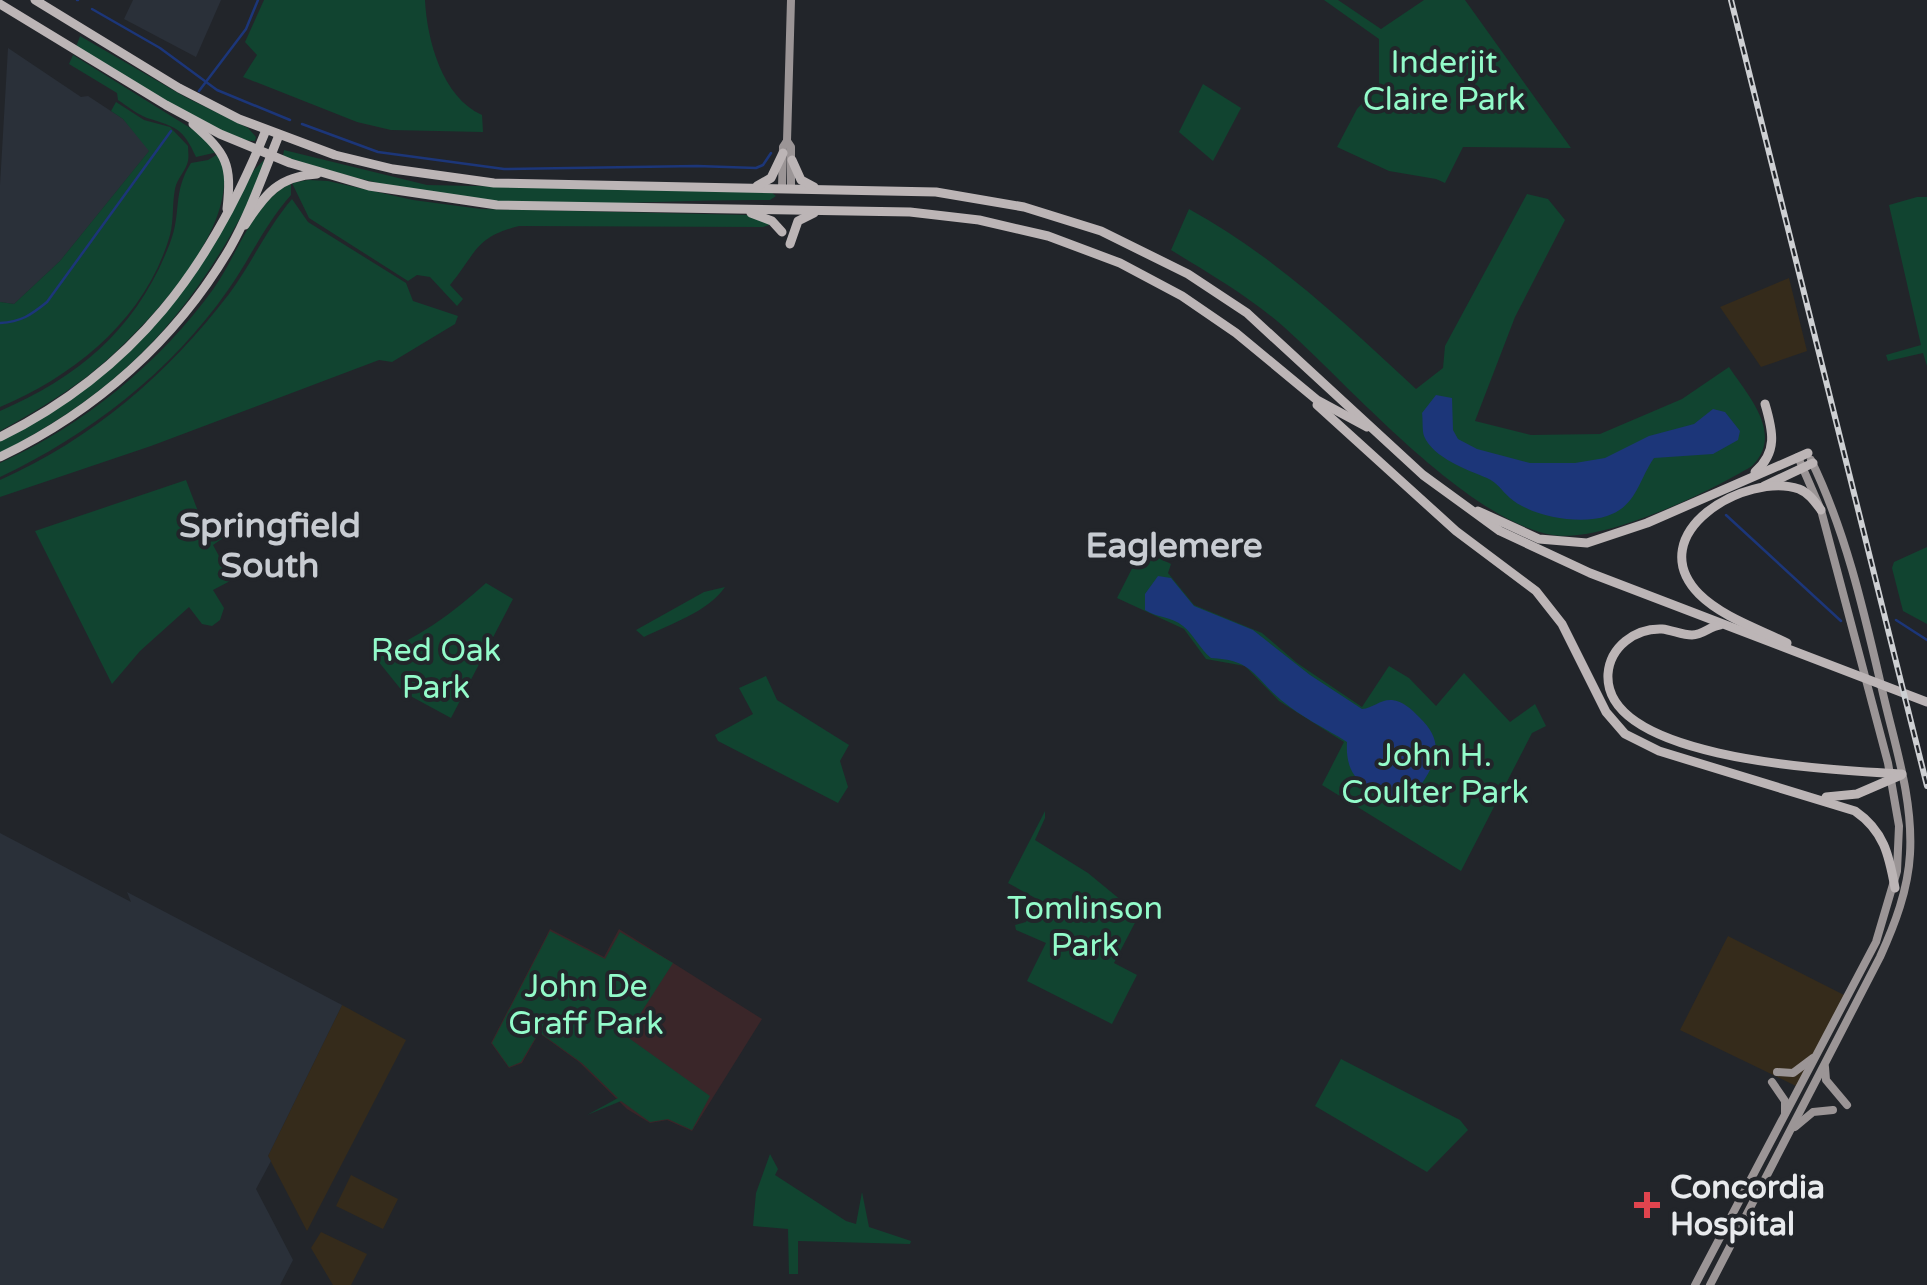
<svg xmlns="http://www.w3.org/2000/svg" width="1927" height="1285" viewBox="0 0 1927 1285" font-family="'Varela Round',sans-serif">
<rect width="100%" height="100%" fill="#22252a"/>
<g fill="#352b1b">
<path d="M 1789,278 L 1807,351 L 1761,367 L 1720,307 Z"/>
<path d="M 1728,936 L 1846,996 L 1798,1087 L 1680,1030 Z"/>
<path d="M 342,1005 L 406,1040 L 307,1231 L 268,1156 Z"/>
<path d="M 351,1175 L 398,1199 L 383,1229 L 336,1206 Z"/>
<path d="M 321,1232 L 367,1254 L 351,1285 L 333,1285 L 311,1248 Z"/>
</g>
<g fill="#2a3039">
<path d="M 133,0 L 221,0 L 196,57 L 124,19 Z"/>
<path d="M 8,48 L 81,97 L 88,96 L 123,119 L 150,150 L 60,261 L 14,304 L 0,302 L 0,185 Z"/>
<path d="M 0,833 L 131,902 L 127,892 L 342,1005 L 268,1156 L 271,1161 L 256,1189 L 293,1260 L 280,1285 L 0,1285 Z"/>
</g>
<path fill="#3a2629" d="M 550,929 L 604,957 L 619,929 L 762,1019 L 692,1131 L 667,1120 L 650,1123 L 627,1109 L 579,1062 L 539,1033 L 522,1063 L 509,1068 L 491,1043 Z"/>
<g fill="#114430">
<path d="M 264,0 L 425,0 C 427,40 442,97 482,115 L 483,132 L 391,130 L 357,122 L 243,77 L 257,55 L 245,42 Z"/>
<path d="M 1324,0 L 1338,0 L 1381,29 L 1424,0 L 1465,0 L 1571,148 L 1463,147 L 1445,183 L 1436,179 L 1389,171 L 1337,147 L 1357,109 L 1379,85 L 1379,39 Z"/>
<path d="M 80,36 L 185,97 L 248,128 L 256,137 L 255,141 C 224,144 110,67 76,47 Z"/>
<path d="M 73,55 L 200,134 L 218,152 L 196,157 C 183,128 176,127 147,118 C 137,114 127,106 118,100 L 117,93 L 69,64 Z"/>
<path d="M 1203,84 L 1241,108 L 1213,161 L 1179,132 Z"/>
<path d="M 116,102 L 144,120 L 170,127 L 188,146 C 188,151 189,156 188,161 C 186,171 177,178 175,189 C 172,204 174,220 170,235 C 146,318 76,375 0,407 L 0,302 L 14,304 L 60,261 L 149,151 L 123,119 L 111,111 Z"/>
<path d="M 284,150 L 427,185 L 771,192 L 776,196 L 770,200 C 675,199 580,208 485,200 C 416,194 348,178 283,156 Z"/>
<path d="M 218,154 C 252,221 135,340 85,378 C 58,398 29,415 0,431 L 0,411 C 81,376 138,327 170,243 C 182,213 172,193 191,163 L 208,160 Z"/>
<path d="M 264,160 C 259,186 243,213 230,236 C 171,338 104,399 0,453 L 0,441 C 127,373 191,299 253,171 Z"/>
<path d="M 308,180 L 328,181 L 413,200 L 481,209 L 748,215 L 772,224 L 763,227 L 519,226 C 475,237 477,252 450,285 L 463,299 L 457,306 L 430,277 L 417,275 L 408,281 L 309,218 L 292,183 Z"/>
<path d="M 291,183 L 291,195 C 265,224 250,259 228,290 C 171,372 89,435 0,477 L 0,463 C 84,425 160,363 214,288 C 238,254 252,203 291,183 Z"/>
<path d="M 1527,194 L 1548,199 L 1565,220 L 1515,317 L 1475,421 L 1531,435 L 1600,434 L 1682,399 L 1729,367 C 1749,397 1784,434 1752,466 C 1708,493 1603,543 1553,535 C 1467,521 1350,386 1284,327 C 1250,297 1210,274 1171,250 L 1189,209 C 1276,257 1344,322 1416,389 L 1443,368 L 1445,346 Z"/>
<path d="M 1917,197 L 1927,197 L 1927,366 L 1923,353 L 1888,361 L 1886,355 L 1921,345 L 1889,205 Z"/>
<path d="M 292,199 L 308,222 L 406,283 L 413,301 L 458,316 L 455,324 L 392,362 L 379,360 L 151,446 L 0,497 L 0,480 C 92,439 168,374 229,294 C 252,263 267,228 292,199 Z"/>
<path d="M 186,480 L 209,540 L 227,535 L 213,545 L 232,580 L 213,590 L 224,608 L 220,620 L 212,626 L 202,624 L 189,607 L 140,651 L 112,684 L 35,531 Z"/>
<path d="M 1927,547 L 1927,624 L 1903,611 L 1892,568 L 1894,562 Z"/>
<path d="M 1142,549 L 1171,564 L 1168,573 L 1194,605 L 1262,633 L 1297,663 L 1362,707 L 1389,666 L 1409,678 L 1436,706 L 1464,673 L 1510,722 L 1535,704 L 1546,726 L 1532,733 L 1461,871 L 1322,785 L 1344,742 L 1279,701 L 1245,666 L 1206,659 L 1184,629 L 1117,598 Z"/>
<path d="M 486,583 L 513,599 L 451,718 L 403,692 L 374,656 C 417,639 452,614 486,583 Z"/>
<path d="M 725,587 C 708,612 670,624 644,637 L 636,630 L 704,592 Z"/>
<path d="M 766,676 L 777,700 L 849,745 L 840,761 L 848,787 L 838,803 L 718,741 L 715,735 L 753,714 L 739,688 Z"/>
<path d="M 1045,811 L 1045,818 L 1035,840 L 1088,873 L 1139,915 L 1114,963 L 1137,975 L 1112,1024 L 1027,981 L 1046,943 L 1016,930 L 1015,925 L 1026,922 L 1037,899 L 1008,883 Z"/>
<path d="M 550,931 L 605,959 L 620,932 L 673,963 L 626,1036 L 710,1096 L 692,1130 L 668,1119 L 650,1122 L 621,1101 L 587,1115 L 618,1098 L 582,1063 L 539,1032 L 521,1062 L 509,1067 L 492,1043 Z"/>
<path d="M 1341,1059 L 1460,1120 L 1468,1130 L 1427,1172 L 1315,1106 Z"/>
<path d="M 770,1154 L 778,1169 L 775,1175 L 846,1221 L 856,1224 L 862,1192 L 869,1227 L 911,1241 L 910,1244 L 798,1241 L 798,1274 L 789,1274 L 788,1229 L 753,1226 L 756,1193 Z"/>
</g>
<g fill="#1c3679">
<path d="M 1436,395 L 1452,398 L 1453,430 L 1458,439 L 1477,449 L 1530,463 L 1575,463 L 1605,458 L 1649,436 L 1694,424 L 1713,409 L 1725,412 L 1740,431 L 1738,440 L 1713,454 L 1654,458 C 1638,481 1637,506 1607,516 C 1580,525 1532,517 1510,498 C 1502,491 1498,483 1487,478 C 1468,470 1433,458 1424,436 C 1422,430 1423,419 1422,413 Z"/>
<path d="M 1158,576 L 1171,578 L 1194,606 L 1253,630 L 1310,675 L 1362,709 C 1373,708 1381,699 1392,700 C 1403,701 1411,709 1419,717 C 1447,743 1436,765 1415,793 L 1392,799 C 1361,788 1345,775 1347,742 C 1325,728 1301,717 1281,700 C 1253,676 1253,660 1211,658 C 1200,649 1194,635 1183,626 C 1171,616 1157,618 1145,610 L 1145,594 Z"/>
</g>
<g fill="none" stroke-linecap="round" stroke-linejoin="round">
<g stroke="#1c3679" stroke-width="2.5">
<path d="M 77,0 L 78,0"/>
<path d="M 92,9 L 160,48 L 217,90 L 290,120"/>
<path d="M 199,91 L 246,29 L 258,0"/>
<path d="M 302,124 L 378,152 L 504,169 L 697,166 L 756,168 L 763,165 L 771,153"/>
<path d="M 0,323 C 21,322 31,315 47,302 L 171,131"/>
<path d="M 1726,515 L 1841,621"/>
<path d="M 1896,620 L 1927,640"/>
</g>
<g stroke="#9b9596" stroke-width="8">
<path d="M 787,141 L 791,147 L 791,188"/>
<path d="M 782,188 L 783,147 L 787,141 L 791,0"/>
<path d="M 1825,1067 L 1826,1080 L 1847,1105"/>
<path d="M 1777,1072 L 1793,1073 L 1813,1058"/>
<path d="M 1772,1082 L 1785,1101 L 1785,1113"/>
<path d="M 1795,1127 L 1813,1112 L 1833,1110"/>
<path d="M 1695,1285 L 1876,942 L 1897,871 L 1899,826 L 1888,763 L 1821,510 L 1798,457"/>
<path d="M 1710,1285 L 1880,957 C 1895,924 1908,890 1910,854 C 1913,802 1897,752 1885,702 C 1866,621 1848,536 1811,460"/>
</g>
<g stroke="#bcb5b6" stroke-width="9">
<path d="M 35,0 L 179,88 L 239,119 L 335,155 L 393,169 L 494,183 L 936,192 L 1024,207 L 1101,231 L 1188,274 L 1247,313 L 1423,475 L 1500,531 L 1590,573 L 1927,702"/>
<path d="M 0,4 L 166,105 L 220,134 L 290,163 L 369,186 L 497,205 L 910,212 L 979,220 L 1048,236 L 1120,263 L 1182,296 L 1236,333 L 1317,400 L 1367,427"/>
<path d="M 193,124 C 227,154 232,164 227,209"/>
<path d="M 792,160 L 801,180 L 814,187"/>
<path d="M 757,186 L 771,178 L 783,153"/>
<path d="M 751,213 L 772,221 L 782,232"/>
<path d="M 245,225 C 265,194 279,176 317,174"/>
<path d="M 790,244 L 798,221 L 814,213"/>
<path d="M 1317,405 L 1456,531 L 1536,591 L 1562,624 L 1606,712 L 1625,734 L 1659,751 L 1855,811 C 1884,831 1889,855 1895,888"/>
<path d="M 0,437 C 135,370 211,267 266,130"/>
<path d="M 0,457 C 96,411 176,340 230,248 C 250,213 264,172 279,135"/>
<path d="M 1755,472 C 1778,452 1773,431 1765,404"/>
<path d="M 1764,486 L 1813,463"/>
<path d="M 1478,511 L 1539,539 L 1587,543 L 1647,523 L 1808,453"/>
<path d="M 1720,625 C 1710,626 1703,635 1692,635 C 1682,635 1672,630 1662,629 C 1635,628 1610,647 1608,674 C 1603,762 1841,770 1902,774"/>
<path d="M 1787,643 C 1759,629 1722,617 1699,594 C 1640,533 1747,471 1799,489 C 1809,493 1815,502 1821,510"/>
<path d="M 1826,797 L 1857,794 L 1901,775"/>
</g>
<defs>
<path id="rail" d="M 1731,0 L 1927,786"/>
</defs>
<use href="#rail" stroke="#ced0d3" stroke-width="6"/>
<use href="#rail" stroke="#22252a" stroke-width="2.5" stroke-dasharray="8" stroke-linecap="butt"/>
</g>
<path fill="#e0444e" stroke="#22252a" stroke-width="4" d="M1642 1190h10v10h10v10h-10v10h-10v-10h-10v-10h10z"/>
<g text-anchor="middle" stroke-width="8" stroke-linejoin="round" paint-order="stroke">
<g font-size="32" fill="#93fbca" stroke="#22252a">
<text x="1444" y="73">Inderjit<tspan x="1444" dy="37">Claire Park</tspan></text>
<text x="436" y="661">Red Oak<tspan x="436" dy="37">Park</tspan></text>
<text x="1435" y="766">John H.<tspan x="1435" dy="37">Coulter Park</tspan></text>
<text x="1085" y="919">Tomlinson<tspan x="1085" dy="37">Park</tspan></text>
<text x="586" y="997">John De<tspan x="586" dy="37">Graff Park</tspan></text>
</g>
<g font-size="32" font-weight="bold" fill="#e8eaed" stroke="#22252a" text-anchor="start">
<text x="1670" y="1198">Concordia<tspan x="1670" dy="37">Hospital</tspan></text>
</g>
<g font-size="35" font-weight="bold" fill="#c8ccd2" stroke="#22252a">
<text x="270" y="537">Springfield<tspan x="270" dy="40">South</tspan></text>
<text x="1174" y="557">Eaglemere</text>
</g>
</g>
</svg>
